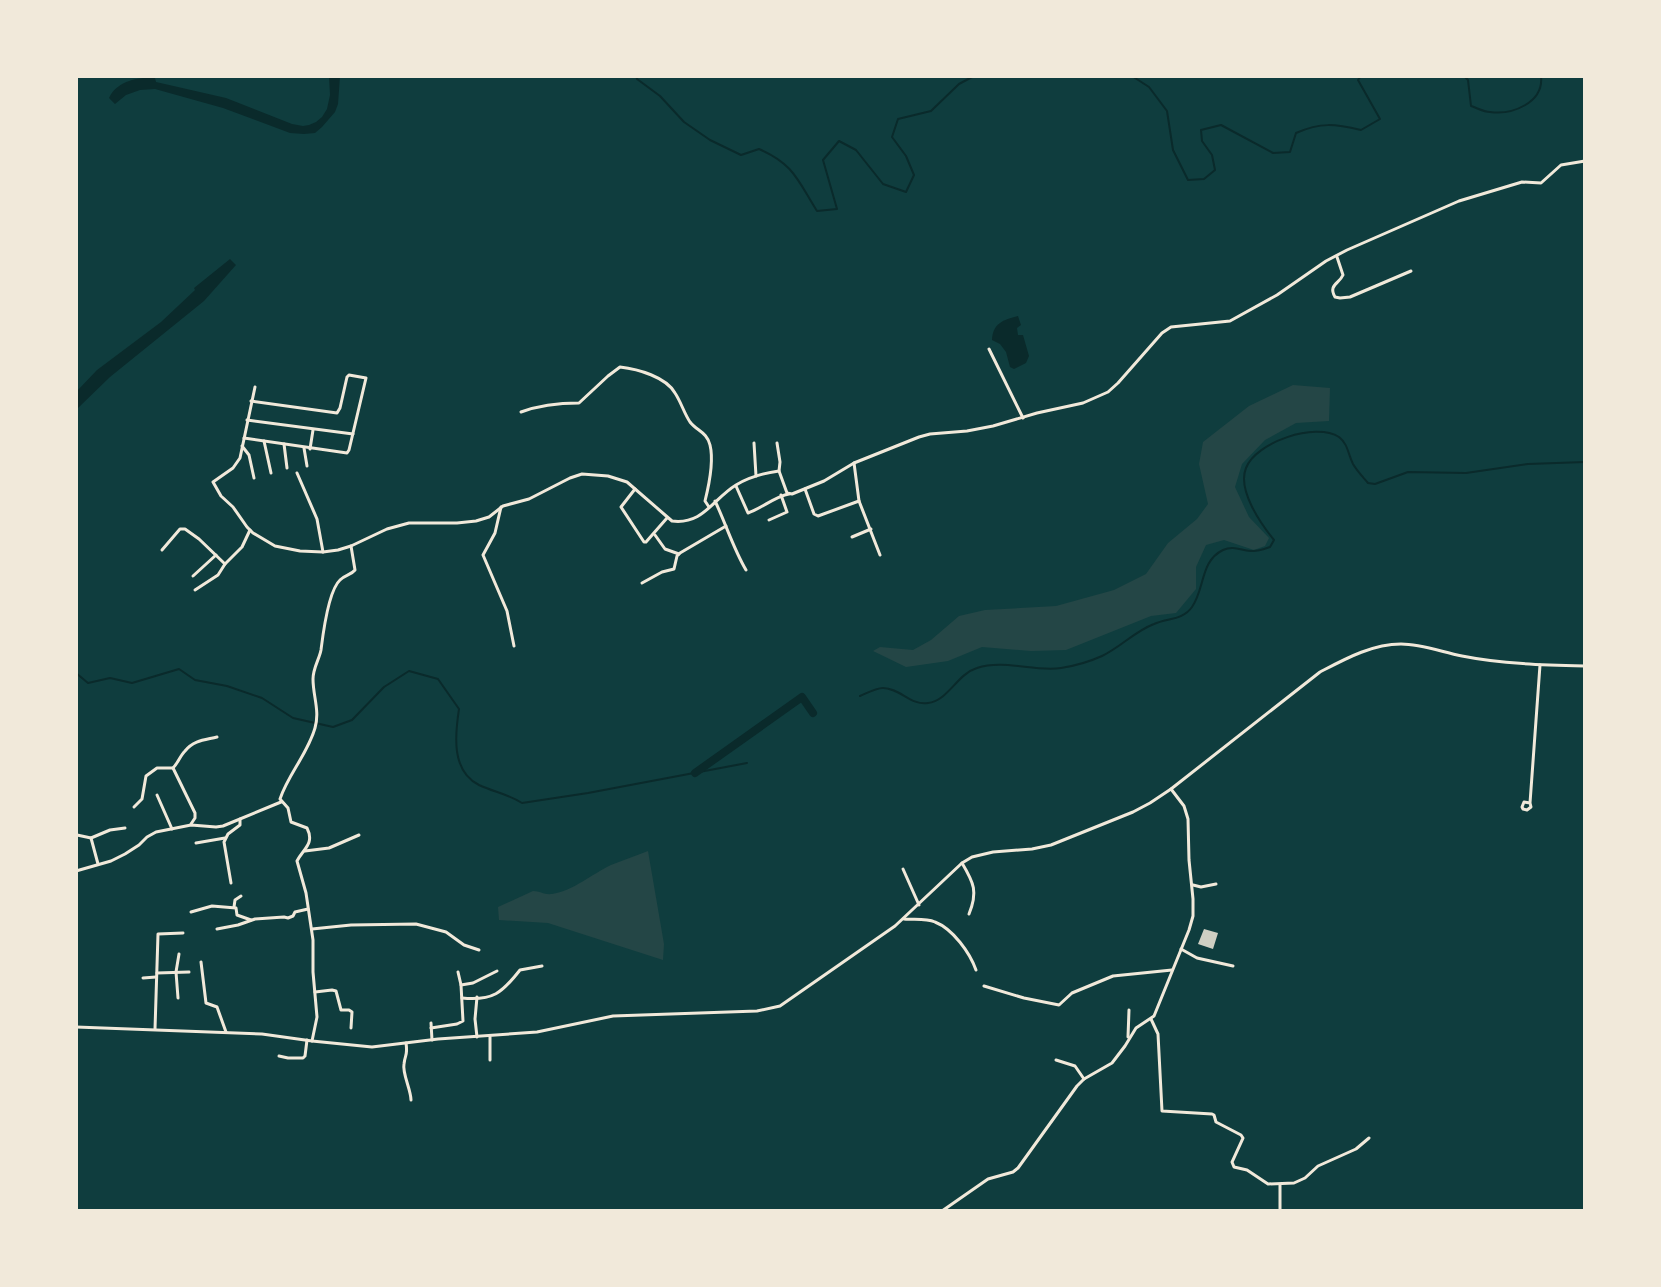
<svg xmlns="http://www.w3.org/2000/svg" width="1661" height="1287" viewBox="0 0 1661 1287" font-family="'Sofia Sans Condensed',sans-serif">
<rect width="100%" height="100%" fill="#0f3d3e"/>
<g fill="#244646">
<path d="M 1293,385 L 1330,388 L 1329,421 L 1296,423 L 1265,440 L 1242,464 L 1235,487 L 1249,517 L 1269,538 L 1265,546 L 1254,550 L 1224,540 L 1206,545 L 1196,567 L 1196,589 L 1176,613 L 1151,616 L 1066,650 L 1031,651 L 982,647 L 948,661 L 906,667 L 873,651 L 880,647 L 913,650 L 931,640 L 959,616 L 985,610 L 1056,606 L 1114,590 L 1146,574 L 1168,543 L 1197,519 L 1208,504 L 1199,464 L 1203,442 L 1249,406 Z"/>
<path d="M 648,851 L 664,944 L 663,960 L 548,923 L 499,920 L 498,907 L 533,891 C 540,891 544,895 552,894 C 573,891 592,874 611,865 C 623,860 636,856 648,851 Z"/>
</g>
<g fill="#0a2a2b">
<path d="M 329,76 L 340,76 L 338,104 L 335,112 L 322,127 L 315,133 L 304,134 L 290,133 L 223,108 L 155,89 L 140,90 L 126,95 L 115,104 L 109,98 C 117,81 138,77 155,78 L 156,82 L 226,98 L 292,124 L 303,126 L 309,125 L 316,122 L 322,117 L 327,109 L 330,95 Z"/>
<path d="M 230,259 L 236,265 L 204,301 L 110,377 L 76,410 L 76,392 L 97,370 L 161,322 L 195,290 L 194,288 Z"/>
<path d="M 1018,316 L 1021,325 L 1017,328 L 1018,335 L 1023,335 L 1029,356 L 1026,363 L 1014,369 L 1010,367 L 1006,352 L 1000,344 L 992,340 C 993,323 1003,320 1018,316 Z"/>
</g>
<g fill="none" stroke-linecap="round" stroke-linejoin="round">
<g stroke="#0a2a2b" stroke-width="2">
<path d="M 636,76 L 637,79 L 660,96 L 684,122 L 710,140 L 741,155 L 759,149 C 794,164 798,181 817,211 L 837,209 L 823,160 L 839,141 L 856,150 L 883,184 L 906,192 L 914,175 L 906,156 L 892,137 L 898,119 L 931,111 L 959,84 L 974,76"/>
<path d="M 1003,76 L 1011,76"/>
<path d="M 1132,76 L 1149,87 L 1167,111 L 1173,150 L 1188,180 L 1204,179 L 1215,170 L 1212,155 L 1202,141 L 1201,130 L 1221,125 L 1273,153 L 1290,152 L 1296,133 C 1321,122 1335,124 1361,130 L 1380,119 L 1358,80 L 1361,76"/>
<path d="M 1464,76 L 1468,80 L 1471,106 C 1477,108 1484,112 1490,112 C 1512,115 1544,103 1541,76"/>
<path d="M 76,673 L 88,683 L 110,678 L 132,683 L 179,669 L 195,680 L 227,686 L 262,698 L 293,718 L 333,727 L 352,720 L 384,687 L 409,671 L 438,679 L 459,709 C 455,735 451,771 479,785 C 494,792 508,794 522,803 L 588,793 L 747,763"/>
<path d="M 860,696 C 867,693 876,688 883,688 C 900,688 911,706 928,703 C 948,701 957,674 977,668 C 1004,659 1034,672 1061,668 C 1074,666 1091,661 1102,656 C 1121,647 1135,631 1154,624 C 1168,618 1183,620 1192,607 C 1205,589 1200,561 1223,550 C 1234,545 1242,551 1253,551 C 1259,551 1264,549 1270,547 L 1274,540 C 1261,524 1237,490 1246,468 C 1256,442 1315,422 1339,437 C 1348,444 1348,454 1353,464 C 1357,471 1363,477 1368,483 L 1375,484 L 1408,472 L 1466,473 L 1528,464 L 1585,462"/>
</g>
<path stroke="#0a2a2b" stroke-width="8" d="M 695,773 L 802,697 L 813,713"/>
</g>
<path fill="#cfcfc3" d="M 1204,929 L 1218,933 L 1213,949 L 1198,944 Z"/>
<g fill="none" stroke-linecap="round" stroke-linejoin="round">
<g stroke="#f1e9da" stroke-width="3">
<path d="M 1337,257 L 1343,275 C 1339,284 1328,285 1335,297 L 1340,298 L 1350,297 L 1411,271"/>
<path d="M 989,349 L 1023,418"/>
<path d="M 255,387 L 240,458 L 233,468 L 213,482 L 221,496 L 233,507 L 247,527 L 253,533 L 275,546 L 300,551 L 323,552 L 338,550 L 351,546 L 387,529 L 409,523 L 457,523 L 476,521 L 489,517 L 503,506 L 529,499 L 570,478 L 582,474 L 608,476 L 627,482 L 672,521 C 703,525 713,499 736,485 C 749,477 764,473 779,471 L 787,493 L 792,494 L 824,481 L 854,463 L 919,437 L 930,434 L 967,431 L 993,426 L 1037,413 L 1083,403 L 1108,392 L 1118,383 L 1162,333 L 1171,327 L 1230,321 L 1277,295 L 1326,261 L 1347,250 L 1459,201 L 1522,182 L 1541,183 L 1561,165 L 1585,161"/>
<path d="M 521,412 C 540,405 560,403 579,403 L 608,376 L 620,367 C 638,369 666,377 675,393 C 681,402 684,413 690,422 C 697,431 707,432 710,445 C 714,461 709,485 705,501 L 709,507"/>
<path d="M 247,420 L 353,434"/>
<path d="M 244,438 L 347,453 L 349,450 L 366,378 L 349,375 L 347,377 L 340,408 L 337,413 L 251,401"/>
<path d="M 264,441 L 271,473"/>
<path d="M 754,443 L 756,476"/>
<path d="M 777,443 L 780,462 L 779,471"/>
<path d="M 284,444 L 287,468"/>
<path d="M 242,446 L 249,455 L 254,478"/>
<path d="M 304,448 L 307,466"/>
<path d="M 310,449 L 313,430"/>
<path d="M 854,463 L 859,501 L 880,555"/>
<path d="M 297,473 L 317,519 L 323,552"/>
<path d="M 736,486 L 748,513 C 762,508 776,496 789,494"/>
<path d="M 635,489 L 621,507 L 644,542 L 646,542 L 667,518"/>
<path d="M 805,489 L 814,514 L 818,516 L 859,501"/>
<path d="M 715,501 C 726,524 733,548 746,570"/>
<path d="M 501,507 L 495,533 L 483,555 L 507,611 L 514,646"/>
<path d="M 769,520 L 787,512 L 781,495"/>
<path d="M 655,535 L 665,549 L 679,554"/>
<path d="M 852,537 L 871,529"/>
<path d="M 162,550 L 180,529 L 185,529 L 199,539 L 225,564"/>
<path d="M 193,576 L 216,555"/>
<path d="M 642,583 L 662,572 L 674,569 L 677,556 L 680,553 L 726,526"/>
<path d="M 195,590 L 218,575 L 225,564 L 242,547 L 250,530"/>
<path d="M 173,768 L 195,813 L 195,818 L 191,824"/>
<path d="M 173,768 C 178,763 180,756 185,751 C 194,740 205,740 217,737"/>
<path d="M 157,795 L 172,829"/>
<path d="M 1530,803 L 1524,802 L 1522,807 L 1523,809 L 1527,810 L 1531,807 L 1530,803 L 1540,665"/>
<path d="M 134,807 L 142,799 L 146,776 L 157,768 L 172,768"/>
<path d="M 77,835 L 91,838"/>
<path d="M 196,843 L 225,838"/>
<path d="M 305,851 L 329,848 L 359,835"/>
<path d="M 962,863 C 974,883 978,892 969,914"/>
<path d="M 98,864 L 91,838 L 110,830 L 125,828"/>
<path d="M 903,869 L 919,905"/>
<path d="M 76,871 L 111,861 L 125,854 L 139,845 L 147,837 L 156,832 L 191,825 L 216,827 L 223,826 L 281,802"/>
<path d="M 231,883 L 224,842 L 228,834 L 240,825 L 240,819"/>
<path d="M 1193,885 L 1201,887 L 1216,884"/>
<path d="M 234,907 L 235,900 L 241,896"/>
<path d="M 191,912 L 212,906 L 236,908 L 237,915 L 251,920"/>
<path d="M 904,919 C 914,920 926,918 935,922 C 953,929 970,953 976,970"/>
<path d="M 217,929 L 238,925 L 255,919 L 284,917 L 288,918 L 293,916 L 295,912 L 308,909"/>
<path d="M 312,929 L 351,925 L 416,924 L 446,932 L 464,945 L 479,950"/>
<path d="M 1181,949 L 1197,958 L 1233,966"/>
<path d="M 201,962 L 206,1003 L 217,1007 L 226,1032"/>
<path d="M 157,973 L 189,972"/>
<path d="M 143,978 L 156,977"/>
<path d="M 461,985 L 473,983 L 497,971"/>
<path d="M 984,986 L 1024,998 L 1059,1005 L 1072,993 L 1113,976 L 1172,970"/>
<path d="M 315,992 L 332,990 L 336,991 L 341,1010 L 349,1010 L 352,1012 L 351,1028"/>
<path d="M 477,997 L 475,1019 L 477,1037"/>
<path d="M 178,998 L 176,972 L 179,954"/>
<path d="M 462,998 C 493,1001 502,993 520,970 L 542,966"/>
<path d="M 1151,1019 L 1158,1034 L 1162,1111 L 1212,1114 L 1214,1115 L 1216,1122 L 1241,1135 L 1243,1138 L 1232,1162 L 1234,1167 L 1247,1170 L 1268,1184 L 1294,1183 L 1305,1178 L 1318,1166 L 1356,1149 L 1369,1138"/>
<path d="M 431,1023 L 432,1040"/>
<path d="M 431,1028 L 457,1024 L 463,1021 L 461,985 L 458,972"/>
<path d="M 155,1029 L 158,934 L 183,933"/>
<path d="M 490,1037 L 490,1060"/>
<path d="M 1128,1037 L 1129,1010"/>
<path d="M 312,1041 L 317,1017 L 313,972 L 313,940 L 306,893 L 297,861 C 303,849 315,844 307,828 L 291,822 L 288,808 L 280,799 C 288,775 308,753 315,728 C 320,711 313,696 313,679 C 313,668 319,660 321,650 C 323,634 328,591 340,580 C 345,575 351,575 355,570 L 351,546"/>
<path d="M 406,1043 C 408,1056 405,1054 404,1064 C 402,1073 411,1090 411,1100"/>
<path d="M 279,1056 L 288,1058 L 303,1058 L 305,1056 L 307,1040"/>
<path d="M 1056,1060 L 1075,1066 L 1084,1079"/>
<path d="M 1280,1185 L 1280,1211"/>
<path d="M 942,1211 L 988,1179 L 1013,1172 L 1018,1168 L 1077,1086 L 1084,1079 L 1112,1063 L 1125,1046 L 1136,1028 L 1154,1016 L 1189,930 L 1193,916 L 1193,899 L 1189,860 L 1188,819 L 1184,806 L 1171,789"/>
</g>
<path stroke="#f1e9da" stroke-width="3" d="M 76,1027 L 262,1034 L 312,1041 L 372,1047 L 438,1039 L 537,1032 L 613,1016 L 757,1011 L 780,1006 L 895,926 L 962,863 L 972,857 L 993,852 L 1032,849 L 1051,845 L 1133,812 L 1150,803 L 1171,789 L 1320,672 C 1345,659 1372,644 1401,644 C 1421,644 1442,652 1462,656 C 1502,664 1544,665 1585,666"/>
</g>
<rect width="1661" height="1287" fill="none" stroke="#f1e9da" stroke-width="156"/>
</svg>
